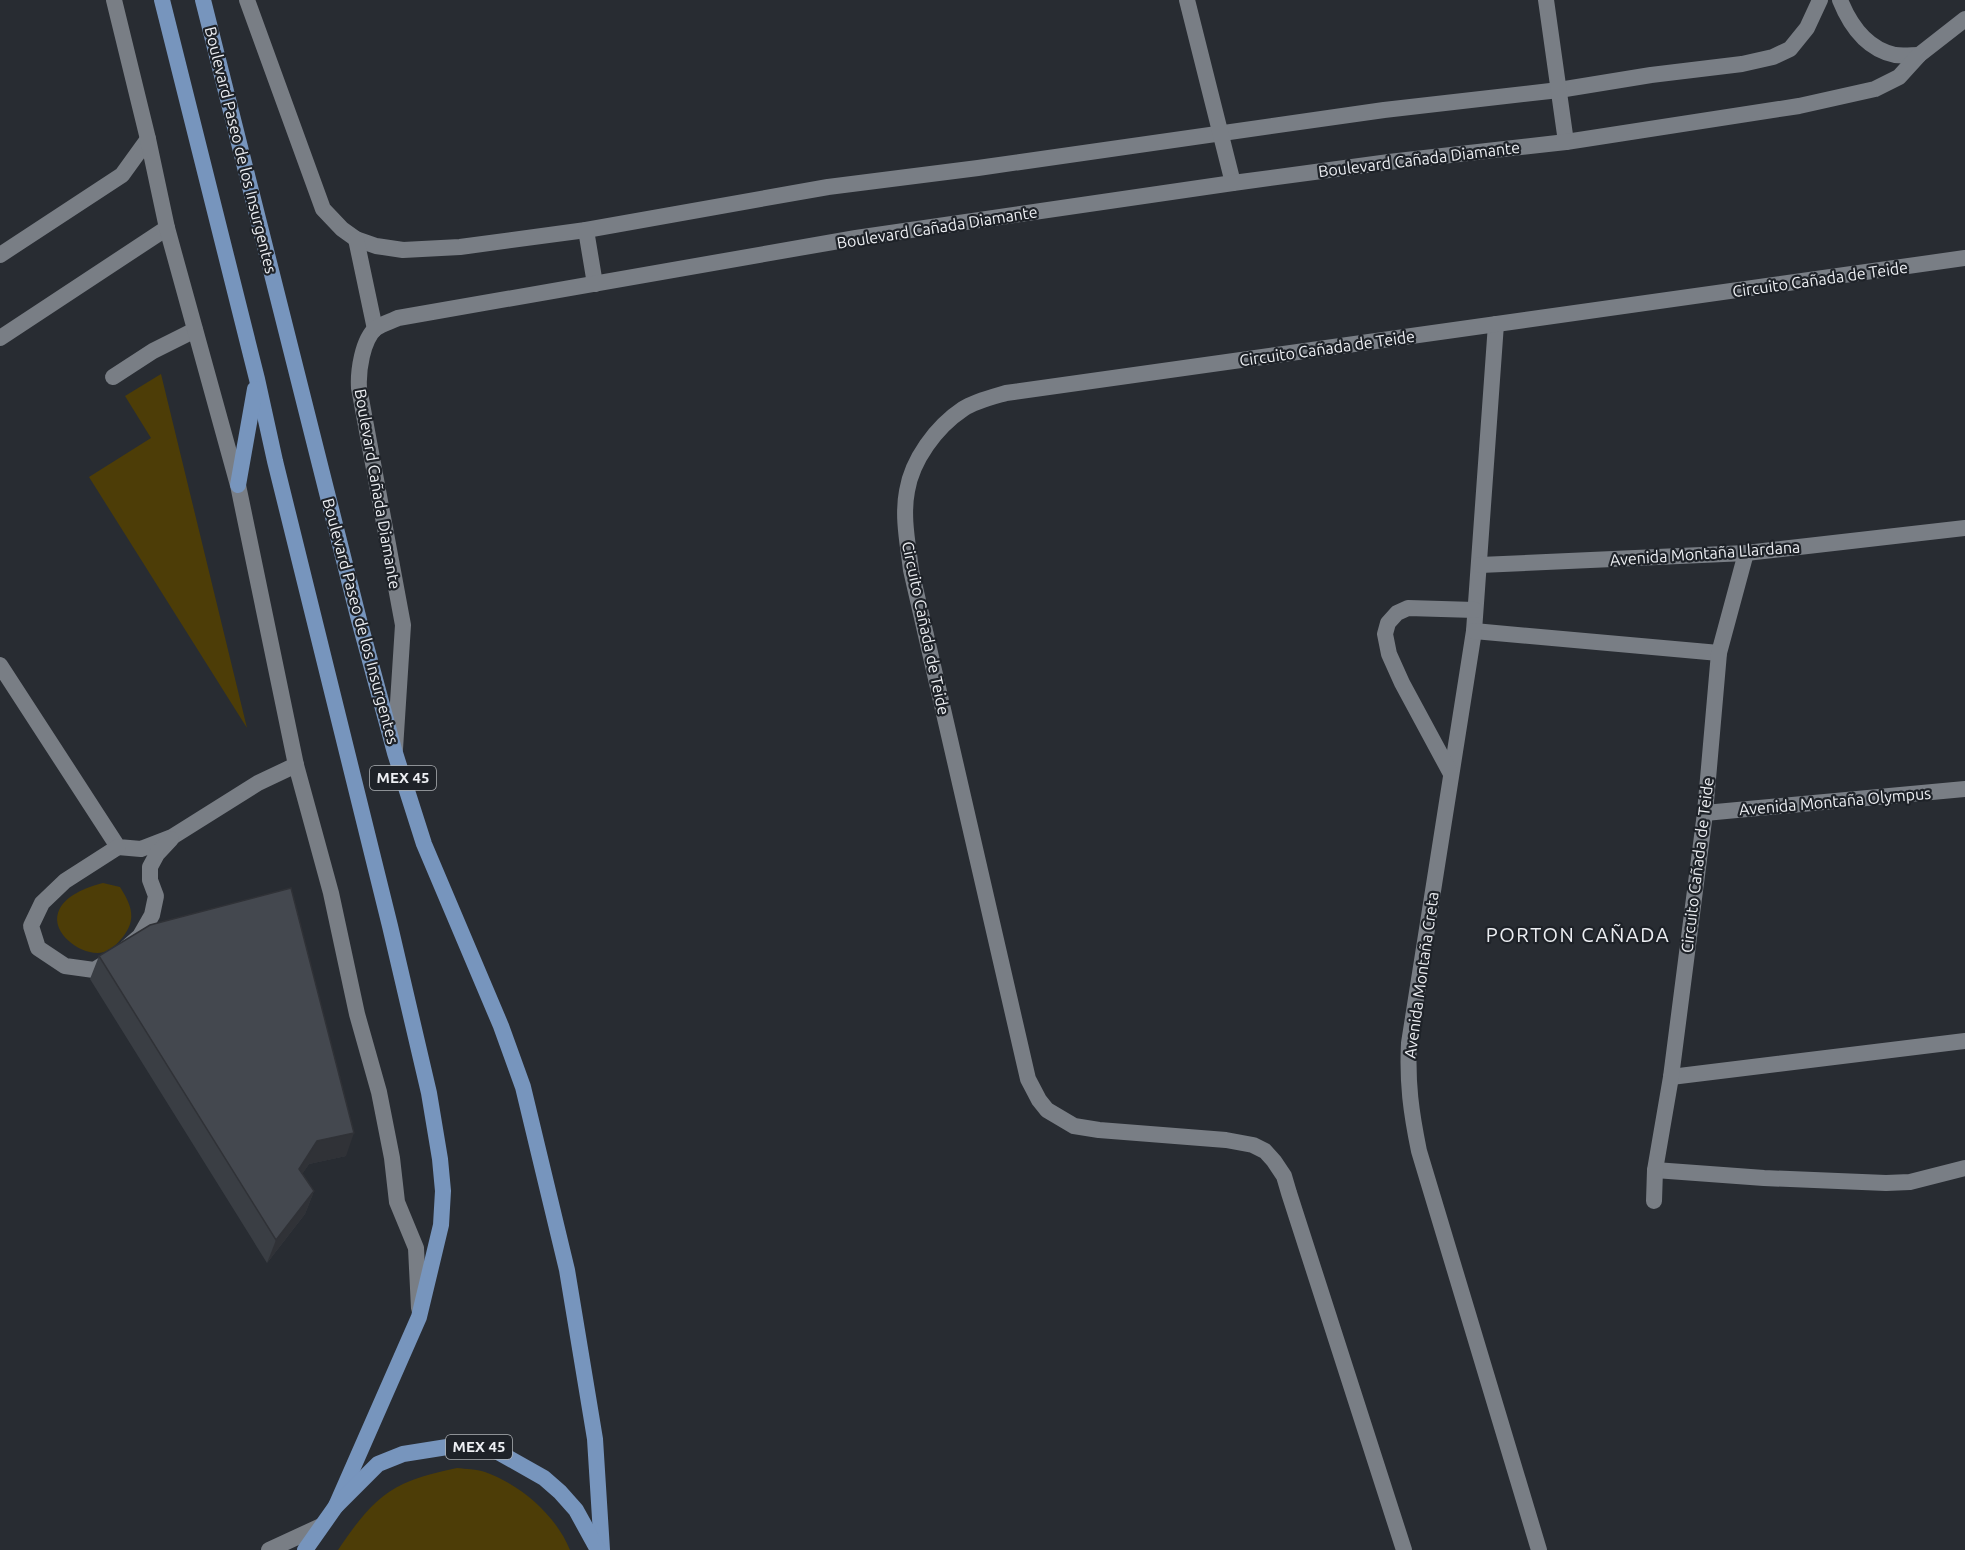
<svg xmlns="http://www.w3.org/2000/svg" width="1965" height="1550" viewBox="0 0 1965 1550" font-family="Ubuntu,sans-serif">
<rect width="100%" height="100%" fill="#282c32"/>
<g fill="#4d3d07">
<path d="M 161,374 L 247,728 L 89,477 L 151,438 L 125,396 Z"/>
<path d="M 103,883 L 120,887 C 130,903 137,917 125,934 C 120,941 113,949 104,952 C 85,958 51,935 58,913 C 63,896 87,887 103,883 Z"/>
<path d="M 457,1468 C 466,1469 476,1469 485,1472 C 521,1485 555,1514 570,1550 L 338,1550 C 355,1525 374,1497 403,1484 C 420,1476 439,1472 457,1468 Z"/>
</g>
<g fill="none" stroke-linecap="round" stroke-linejoin="round">
<g stroke="#797e85" stroke-width="16">
<path d="M 0,255 L 122,175 L 148,139"/>
<path d="M 0,338 L 167,228"/>
<path d="M 113,377 L 153,351 L 195,330"/>
<path d="M 0,665 L 118,847 L 141,849 L 172,837 L 258,783 L 296,765"/>
<path d="M 118,847 L 65,881 L 42,903 L 31,926 L 38,948 L 65,966 L 94,970 L 117,956 L 140,936 L 152,915 L 156,896 L 150,880 L 150,867 L 157,854 L 171,839"/>
<path d="M 269,1550 L 321,1526"/>
</g>
<g stroke="#797e85" stroke-width="16">
<path d="M 114,0 L 148,139 L 167,228 L 238,485 L 296,765 L 331,893 L 357,1014 L 379,1092 L 392,1158 L 397,1202 L 416,1248 L 419,1308"/>
<path d="M 247,0 L 323,209 L 342,229 L 356,239 L 376,246 L 403,250 L 460,247 L 586,230 L 828,187 L 978,168 L 1384,110 L 1559,90 L 1651,75 L 1742,64 L 1773,57 L 1790,49 L 1807,28 L 1820,0"/>
<path d="M 1187,0 L 1233,183"/>
<path d="M 1546,0 L 1566,142"/>
<path d="M 1840,0 C 1850,25 1867,49 1895,55 C 1903,56 1912,55 1919,55"/>
<path d="M 586,230 L 595,284"/>
<path d="M 356,239 L 375,329"/>
<path d="M 1496,324 L 1474,631 L 1409,1043 C 1407,1083 1411,1112 1419,1151 L 1539,1550"/>
<path d="M 1480,565 L 1746,553 L 1965,528"/>
<path d="M 1474,631 L 1719,653"/>
<path d="M 395,749 L 403,625 L 359,388 C 358,372 362,340 376,328 C 382,324 392,321 398,318 L 856,238 L 1233,183 L 1389,162 L 1566,142 L 1799,106 L 1875,89 L 1899,77 L 1919,55 L 1965,19"/>
<path d="M 1450,772 L 1402,683 L 1389,654 L 1385,634 L 1388,623 L 1397,613 L 1408,608 L 1475,610"/>
<path d="M 1705,813 L 1965,789"/>
<path d="M 1671,1077 L 1965,1041"/>
<path d="M 1655,1170 L 1764,1178 L 1886,1183 L 1910,1182 L 1965,1168"/>
<path d="M 1654,1201 L 1655,1170 L 1671,1077 L 1705,813 L 1719,653 L 1746,553"/>
<path d="M 1404,1550 L 1289,1193 L 1284,1176 L 1274,1161 L 1265,1151 L 1253,1145 L 1226,1140 L 1099,1130 L 1074,1126 L 1047,1110 L 1039,1100 L 1028,1079 L 911,570 C 908,544 902,517 907,491 C 912,460 936,427 963,409 C 975,401 992,397 1006,393 L 1965,258"/>
</g>
<g stroke="#7795bd" stroke-width="16">
<path d="M 162,0 L 257,379 L 275,461 L 390,926 L 429,1093 L 440,1159 L 443,1191 L 441,1225 L 419,1317 L 336,1506"/>
<path d="M 203,0 L 359,620 L 395,753 L 424,844 L 501,1026 L 523,1087 L 567,1270 L 595,1439 L 602,1550"/>
<path d="M 238,485 L 255,389"/>
<path d="M 305,1550 L 336,1506 L 378,1464 L 403,1454 L 466,1444 L 498,1452 L 544,1478 L 560,1492 L 576,1510 L 598,1550"/>
</g>
</g>
<path fill="#3a3e44" d="M 99,956 L 346,1156 L 309,1164 L 302,1174 L 314,1191 L 305,1214 L 267,1263 L 90,979 Z"/>
<g fill="#303237">
<path d="M 354,1133 L 346,1156 L 309,1164 L 290,1192 L 299,1169 L 317,1141 Z"/>
<path d="M 314,1191 L 305,1214 L 267,1263 L 276,1240 Z"/>
</g>
<path fill="#44484f" stroke="#303237" stroke-width="1.5" d="M 291,888 L 354,1133 L 317,1141 L 299,1169 L 314,1191 L 276,1240 L 99,956 L 150,925 Z"/>
<g text-anchor="middle" stroke-width="4.5" stroke-linejoin="round" paint-order="stroke">
<g fill="#1e2228" stroke="#afb2b6" stroke-width="1.5">
<rect x="370" y="766" width="66" height="24" rx="4.5"/>
<rect x="446" y="1435" width="66" height="24" rx="4.5"/>
</g>
<g font-size="15" font-weight="bold" fill="#edeff3">
<text x="403" y="783">MEX 45</text>
<text x="479" y="1452">MEX 45</text>
</g>
<g font-size="16" fill="#edeff3" stroke="#1e2228">
<text transform="translate(241 150) rotate(76)" y="6">Boulevard Paseo de los Insurgentes</text>
<text transform="translate(1419 159) rotate(-7)" y="6">Boulevard Cañada Diamante</text>
<text transform="translate(937 227) rotate(-9)" y="6">Boulevard Cañada Diamante</text>
<text transform="translate(1820 279) rotate(-8)" y="6">Circuito Cañada de Teide</text>
<text transform="translate(1327 348) rotate(-8)" y="6">Circuito Cañada de Teide</text>
<text transform="translate(378 489) rotate(80)" y="6">Boulevard Cañada Diamante</text>
<text transform="translate(1705 553) rotate(-4)" y="6">Avenida Montaña Llardana</text>
<text transform="translate(361 621) rotate(75)" y="6">Boulevard Paseo de los Insurgentes</text>
<text transform="translate(926 628) rotate(78)" y="6">Circuito Cañada de Teide</text>
<text transform="translate(1835 801) rotate(-5)" y="6">Avenida Montaña Olympus</text>
<text transform="translate(1697 865) rotate(-83)" y="6">Circuito Cañada de Teide</text>
<text transform="translate(1421 975) rotate(-82)" y="6">Avenida Montaña Creta</text>
</g>
<g font-size="20" letter-spacing="1.5" fill="#edeff3" stroke="#1e2228">
<text x="1578" y="942">PORTON CAÑADA</text>
</g>
</g>
</svg>
